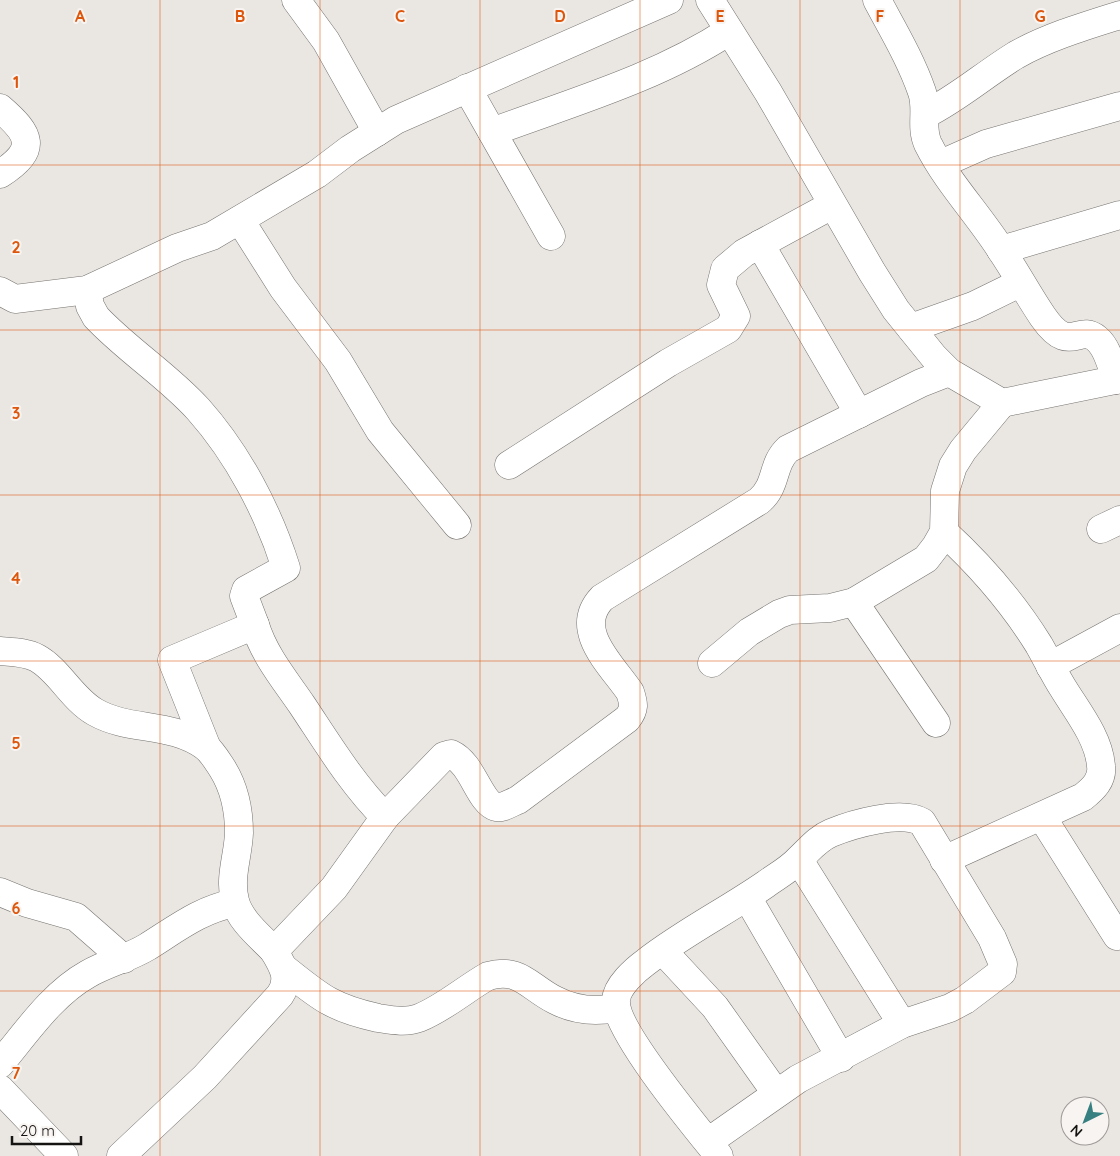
<svg xmlns="http://www.w3.org/2000/svg" width="1120" height="1156" viewBox="0 0 1120 1156" font-family="Quicksand,sans-serif">
<rect width="100%" height="100%" fill="#eae7e3"/>
<g fill="none" stroke-linecap="round" stroke-linejoin="round">
<defs>
<g id="minor">
<path d="M 296,0 L 326,41 L 377,132"/>
<path d="M 710,0 L 768,92 L 872,272 L 896,310 L 934,357 L 949,372 L 1002,403 L 963,450 L 953,466 L 945,491 L 944,532 L 936,546 L 926,559 L 854,602 L 830,608 L 790,610 L 779,614 L 749,632 L 712,663"/>
<path d="M 877,0 C 893,30 911,60 922,92 C 928,109 920,127 928,144 C 947,182 978,214 1001,250 C 1016,272 1028,295 1043,317 C 1070,356 1078,323 1097,339 C 1108,348 1112,368 1116,380"/>
<path d="M 467,88 L 551,236"/>
<path d="M 0,108 C 30,134 39,149 0,174"/>
<path d="M 926,114 C 958,98 985,74 1016,55 C 1048,37 1085,26 1120,15"/>
<path d="M 492,132 C 573,102 657,78 729,31"/>
<path d="M 941,164 L 986,144 L 1120,106"/>
<path d="M 240,220 L 283,288 L 338,361 L 380,431 L 457,525"/>
<path d="M 760,244 L 859,414"/>
<path d="M 1001,250 L 1120,215"/>
<path d="M 87,290 L 90,306 L 96,317 C 127,350 167,375 198,409 C 238,454 268,511 286,568 L 246,590 L 244,596 L 255,625"/>
<path d="M 0,291 L 15,299 L 87,290 L 177,248 L 212,236 L 317,174 L 350,149 L 396,120 L 669,0"/>
<path d="M 911,328 L 973,306 L 1020,283"/>
<path d="M 1002,403 L 1120,379"/>
<path d="M 509,465 L 668,363 L 728,329 L 736,316 L 721,285 L 725,269 L 744,253 L 832,205"/>
<path d="M 1101,529 L 1120,520"/>
<path d="M 944,532 C 980,565 1013,603 1039,645 C 1047,659 1054,674 1063,688 C 1077,711 1099,738 1101,766 C 1103,780 1093,789 1083,797 L 944,860"/>
<path d="M 854,602 L 936,723"/>
<path d="M 0,651 C 12,652 26,652 37,658 C 59,670 72,699 95,712 C 130,732 170,721 206,747 C 212,752 218,762 222,768 C 234,787 239,811 239,833 C 238,857 229,877 235,901 C 240,921 261,937 274,951"/>
<path d="M 1050,666 L 1120,628"/>
<path d="M 207,748 L 172,660 L 255,625 C 264,655 285,680 302,705 C 328,744 352,784 385,817"/>
<path d="M 1042,817 L 1117,936"/>
<path d="M 799,860 L 902,1024"/>
<path d="M 0,892 L 27,903 L 76,917 L 124,959"/>
<path d="M 747,897 L 841,1058"/>
<path d="M 663,951 L 715,1007 L 776,1093"/>
<path d="M 285,969 C 320,997 332,1008 378,1018 C 391,1020 406,1023 419,1018 C 444,1008 465,989 488,976 C 520,967 529,987 555,1000 C 574,1010 595,1012 616,1008"/>
<path d="M 0,1064 C 26,1033 52,994 88,974 C 107,963 129,958 147,947 C 176,929 201,909 235,903"/>
<path d="M 0,1089 L 64,1156"/>
<path d="M 708,1142 L 798,1079 L 902,1024 L 950,1008 L 965,1000 L 1002,972 L 1003,964 L 992,938 L 922,822 C 901,810 853,824 831,833 C 817,839 810,849 799,859 C 790,869 777,876 766,884 C 727,911 683,933 646,962 C 635,970 617,986 616,1000 C 614,1029 698,1130 719,1156"/>
<path d="M 121,1156 L 205,1077 L 280,995 C 291,979 283,966 274,951 L 334,888 L 385,817 L 444,756 L 451,754 C 473,764 479,802 496,807 C 502,809 512,802 518,800 L 627,719 C 635,709 634,704 630,692 C 611,664 572,630 602,598 L 759,501 C 778,485 771,465 788,449 L 921,383 L 949,372"/>
</g>
</defs>
<use href="#minor" stroke="#767370" stroke-width="29"/>
<use href="#minor" stroke="#fff" stroke-width="28"/>
</g>
<path fill="none" stroke="#dd560c" stroke-width="1" stroke-opacity="0.55" d="M 160,0 L 160,1156M 320,0 L 320,1156M 480,0 L 480,1156M 640,0 L 640,1156M 800,0 L 800,1156M 960,0 L 960,1156M 0,165 L 1120,165M 0,330 L 1120,330M 0,495 L 1120,495M 0,661 L 1120,661M 0,826 L 1120,826M 0,991 L 1120,991"/>
<g font-size="16" text-anchor="middle" font-weight="bold" fill="#dd560c" stroke="#f8f4f1" stroke-width="4" stroke-linejoin="round" paint-order="stroke">
<text x="80" y="22">A</text>
<text x="240" y="22">B</text>
<text x="400" y="22">C</text>
<text x="560" y="22">D</text>
<text x="720" y="22">E</text>
<text x="880" y="22">F</text>
<text x="1040" y="22">G</text>
<text x="16" y="88">1</text>
<text x="16" y="253">2</text>
<text x="16" y="419">3</text>
<text x="16" y="584">4</text>
<text x="16" y="749">5</text>
<text x="16" y="914">6</text>
<text x="16" y="1079">7</text>
</g>
<g transform="translate(1085 1121) rotate(222)"><circle r="24" fill="#f8f4f1" stroke="#9d9a98"/>
<path d="M0-4L9 19L0 12L-9 19Z" fill="#378081"/>
<text y="-8" font-size="14" font-weight="bold" text-anchor="middle" fill="#151413">N</text>
</g>
<path d="M12 1136v8h69v-8" fill="none" stroke="#151413" stroke-width="2.5"/>
<text x="20" y="1136" font-size="15" fill="#151413" stroke="#f8f4f1" stroke-width="4" paint-order="stroke">20 m</text>
</svg>
